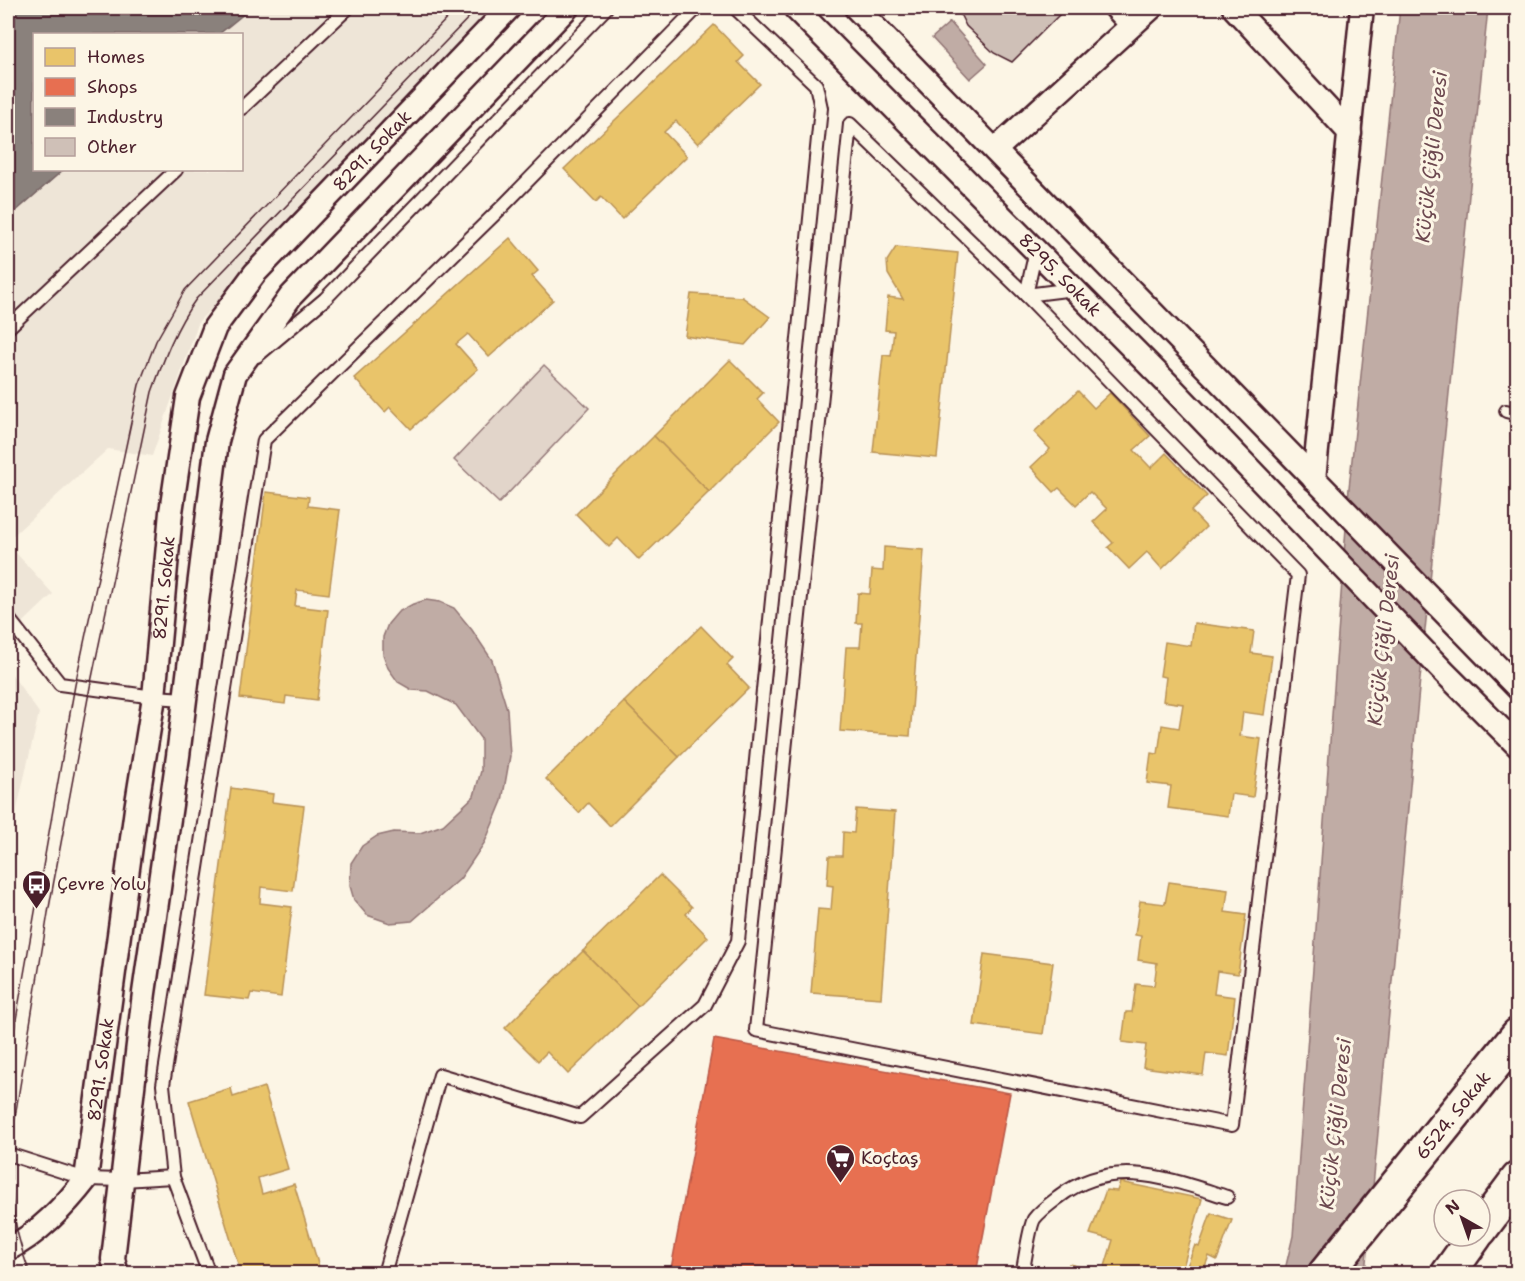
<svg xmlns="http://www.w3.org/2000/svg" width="1525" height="1281" viewBox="0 0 1525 1281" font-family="'Shantell Sans',sans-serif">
<rect width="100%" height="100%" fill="#fcf5e5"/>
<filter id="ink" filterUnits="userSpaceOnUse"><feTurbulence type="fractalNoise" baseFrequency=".0167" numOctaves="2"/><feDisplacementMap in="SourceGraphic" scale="12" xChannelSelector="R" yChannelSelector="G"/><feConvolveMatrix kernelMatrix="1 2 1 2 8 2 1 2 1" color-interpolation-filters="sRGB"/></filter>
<g filter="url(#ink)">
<g fill="#eee5d7" fill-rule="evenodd">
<path d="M 8,8 L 502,8 L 199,321 L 152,456 L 108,449 L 8,540 ZM 34,34 L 242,34 L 242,170 L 34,170 Z"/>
<path d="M 8,544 L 53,594 L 8,637 Z"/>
<path d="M 8,669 L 39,713 L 8,848 Z"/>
</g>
<path fill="#e2d5ca" stroke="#967a7a" stroke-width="1.5" d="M 544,365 L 589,408 L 499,503 L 454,460 Z"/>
<g fill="#c0aca5" stroke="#917474" stroke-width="1.5">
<path d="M 1400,8 L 1488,8 L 1419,689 L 1365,1273 L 1284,1274 L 1293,1236 L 1349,488 Z"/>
<path d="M 950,22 L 987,64 L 970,79 L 932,38 Z"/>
<path d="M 426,600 L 440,602 L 454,608 L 472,630 L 492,660 L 507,709 L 510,756 L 502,801 L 485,842 L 460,879 L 412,921 L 390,923 L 367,915 L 354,900 L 350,886 L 351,863 L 362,846 L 377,836 L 394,832 L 420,833 L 443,825 L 474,796 L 481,771 L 481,739 L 456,705 L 428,691 L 412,690 L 398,682 L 388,668 L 383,654 L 383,637 L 388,624 L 398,612 L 413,604 Z"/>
</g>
<g fill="#e9c46a" stroke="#b99257" stroke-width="1.5">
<path d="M 714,25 L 744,56 L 738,62 L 760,84 L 698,144 L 676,121 L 664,132 L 687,156 L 622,219 L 601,197 L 596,202 L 564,169 Z"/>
<path d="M 510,238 L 538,271 L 532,276 L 553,300 L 489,357 L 468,334 L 456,344 L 478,369 L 411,429 L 390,407 L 385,412 L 354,378 Z"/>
<path d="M 896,247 L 958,253 L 937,458 L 873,452 L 883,355 L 891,356 L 894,331 L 885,330 L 888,297 L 903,299 L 888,274 L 887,261 Z"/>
<path d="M 691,294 L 742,297 L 770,317 L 745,345 L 685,336 Z"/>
<path d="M 730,360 L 763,393 L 757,399 L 779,422 L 709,492 L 654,436 Z"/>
<path d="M 1078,391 L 1094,408 L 1110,393 L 1150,436 L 1134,450 L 1151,468 L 1166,453 L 1207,496 L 1191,511 L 1206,527 L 1162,569 L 1147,552 L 1129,569 L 1108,547 L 1113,543 L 1093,522 L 1107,509 L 1090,492 L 1076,505 L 1059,488 L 1054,492 L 1031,467 L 1050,449 L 1034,432 Z"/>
<path d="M 654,436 L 709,492 L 639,560 L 618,538 L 609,547 L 576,514 Z"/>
<path d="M 266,492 L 309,497 L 308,506 L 340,510 L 329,594 L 297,590 L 295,606 L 328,610 L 317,700 L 286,696 L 285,704 L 240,698 Z"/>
<path d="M 884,547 L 924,550 L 910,736 L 840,731 L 846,647 L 860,647 L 862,623 L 856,623 L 858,593 L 870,594 L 872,570 L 883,571 Z"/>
<path d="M 1194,623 L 1254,631 L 1251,653 L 1272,656 L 1264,715 L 1243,712 L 1240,736 L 1261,739 L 1253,797 L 1231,794 L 1228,816 L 1168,808 L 1171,786 L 1147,783 L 1151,753 L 1158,754 L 1162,725 L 1179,728 L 1183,704 L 1163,701 L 1166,677 L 1160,676 L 1165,642 L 1191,646 Z"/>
<path d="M 701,626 L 733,659 L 727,665 L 749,688 L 679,757 L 624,702 Z"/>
<path d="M 624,702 L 679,757 L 610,826 L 588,803 L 579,813 L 546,779 Z"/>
<path d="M 231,788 L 273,794 L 272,802 L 304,806 L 293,891 L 261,887 L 260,903 L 292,907 L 281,997 L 251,993 L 249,1000 L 204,995 Z"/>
<path d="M 856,809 L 895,812 L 881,998 L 811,993 L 818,909 L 831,910 L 833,886 L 827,885 L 829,856 L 842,856 L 843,832 L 854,833 Z"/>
<path d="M 660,875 L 692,907 L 686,914 L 708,937 L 638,1006 L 583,951 Z"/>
<path d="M 1169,882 L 1228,890 L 1225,912 L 1246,915 L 1238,974 L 1217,971 L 1214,994 L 1235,997 L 1228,1056 L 1206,1053 L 1203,1075 L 1143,1067 L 1146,1045 L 1122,1042 L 1126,1012 L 1132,1012 L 1136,984 L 1154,986 L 1157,963 L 1138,960 L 1141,936 L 1135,935 L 1140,901 L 1165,904 Z"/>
<path d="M 583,951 L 638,1006 L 568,1074 L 547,1052 L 538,1061 L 505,1028 Z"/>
<path d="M 984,954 L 1053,963 L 1043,1034 L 974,1025 Z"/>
<path d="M 264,1087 L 288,1169 L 258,1178 L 262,1194 L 294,1184 L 320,1270 L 308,1274 L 241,1274 L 189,1101 L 231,1088 L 233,1097 Z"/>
<path d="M 1120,1182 L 1202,1199 L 1181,1274 L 1066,1274 L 1069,1264 L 1103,1273 L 1113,1240 L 1090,1234 L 1106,1190 L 1117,1191 Z"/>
<path d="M 1211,1213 L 1232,1220 L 1217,1260 L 1209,1256 L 1202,1274 L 1184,1274 L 1195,1245 L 1199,1247 Z"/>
</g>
<path fill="#e76f51" stroke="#b85746" stroke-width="1.5" d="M 714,1039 L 1010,1093 L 976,1274 L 670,1274 Z"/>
<path fill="#8a817c" stroke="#776464" stroke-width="1.5" d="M 8,8 L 251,8 L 219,34 L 34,34 L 34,170 L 63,170 L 8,218 Z"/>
<path fill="#cfc0b7" stroke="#4a1f2b" stroke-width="1.5" d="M 963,8 L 1066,8 L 1012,62 L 994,53 L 966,26 L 959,12 Z"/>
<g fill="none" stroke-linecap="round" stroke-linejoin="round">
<defs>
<g id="lane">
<path d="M 242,108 L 348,8"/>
<path d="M 850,124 L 1026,295 L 1298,575 L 1232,1125 L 756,1030 Z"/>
<path d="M 1026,295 L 1074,289"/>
<path d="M 1026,295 L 1036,250"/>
<path d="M 8,328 L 176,170"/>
<path d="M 257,356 L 325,299 L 606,8"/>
<path d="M 1506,411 L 1518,414"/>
<path d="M 8,618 L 60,684 L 154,697 L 185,699"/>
<path d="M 8,1154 L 86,1179 L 123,1180 L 173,1177"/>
<path d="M 209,1274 L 173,1177 L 163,1085 L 264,440 L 504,205 L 697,8"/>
<path d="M 384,1274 L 440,1075 L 580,1117 L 705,1005 L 738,941 L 821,108 L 816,85 L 735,8"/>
<path d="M 1022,1274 C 1025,1262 1029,1228 1034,1219 C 1040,1211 1051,1203 1059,1197 C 1113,1156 1169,1179 1227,1197"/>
</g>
<g id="street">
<path id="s1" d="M 795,8 L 1170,386 L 1444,672 L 1518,746"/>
<path d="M 856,8 L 1518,688"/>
<path d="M 1116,8 L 1132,25"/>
<path d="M 1234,8 L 1350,133"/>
<path d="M 995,150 L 1151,8"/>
<path d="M 1314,479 L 1362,8"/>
<path id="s2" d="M 8,1249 C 37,1235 66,1205 86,1179 L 136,809 L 154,697 L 171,512 L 188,397 L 215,327 L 255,273 L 509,8"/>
<path d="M 117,1274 L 113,1259 L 144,993 L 178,756 L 217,441 L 235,374 L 291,296 L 567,8"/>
</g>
<g id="secondary">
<path d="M 1480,1230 L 1518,1179"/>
<path id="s3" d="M 1325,1274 L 1518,1035"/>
<path d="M 1448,1274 L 1475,1236"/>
</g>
</defs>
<use href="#lane" stroke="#4a1f2b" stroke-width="16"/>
<use href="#street" stroke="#4a1f2b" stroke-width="27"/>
<use href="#secondary" stroke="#4a1f2b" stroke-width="38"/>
<use href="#lane" stroke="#fcf5e5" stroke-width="12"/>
<use href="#street" stroke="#fcf5e5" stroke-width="22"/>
<use href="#secondary" stroke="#fcf5e5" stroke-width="33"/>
<g stroke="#4a1f2b" stroke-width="1.5">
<path d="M 8,1065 L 75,685 L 139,385 L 156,341 L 185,290 L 457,8"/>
<path d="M 8,1272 L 8,1274"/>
<path d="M 30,1274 C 10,1220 7,1180 14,1123 L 48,913 L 90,687 L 152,392 C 164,359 175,328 196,299 L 478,8"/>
</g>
</g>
</g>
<defs>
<symbol id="bus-pin" viewBox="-11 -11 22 30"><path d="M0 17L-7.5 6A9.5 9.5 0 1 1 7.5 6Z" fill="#4a1f2b" stroke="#fcf5e5"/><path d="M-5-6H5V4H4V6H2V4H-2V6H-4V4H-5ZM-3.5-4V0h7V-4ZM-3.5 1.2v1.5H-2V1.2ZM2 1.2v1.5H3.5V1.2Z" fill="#fff"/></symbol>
<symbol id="supermarket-pin" viewBox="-11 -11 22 30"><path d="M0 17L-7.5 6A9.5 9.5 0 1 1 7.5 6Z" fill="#4a1f2b" stroke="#fcf5e5"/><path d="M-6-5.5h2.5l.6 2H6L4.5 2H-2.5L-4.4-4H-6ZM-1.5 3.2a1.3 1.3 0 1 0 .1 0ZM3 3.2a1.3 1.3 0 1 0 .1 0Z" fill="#fff"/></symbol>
</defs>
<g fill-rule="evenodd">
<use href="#bus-pin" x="20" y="868" width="33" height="45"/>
<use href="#supermarket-pin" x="824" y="1142" width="33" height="45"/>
</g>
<g text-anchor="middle" stroke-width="6" stroke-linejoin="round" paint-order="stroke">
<g font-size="18" fill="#4a1f2b" stroke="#fcf5e5">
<text dy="6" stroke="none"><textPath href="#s2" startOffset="1206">8291. Sokak</textPath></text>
<text dy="6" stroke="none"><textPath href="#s1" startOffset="376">8295. Sokak</textPath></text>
<text dy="6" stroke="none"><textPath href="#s2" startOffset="702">8291. Sokak</textPath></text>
<text dy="6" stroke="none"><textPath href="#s2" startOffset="216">8291. Sokak</textPath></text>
<text dy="6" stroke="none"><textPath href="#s3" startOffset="204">6524. Sokak</textPath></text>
</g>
<g font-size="18" fill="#4a1f2b" stroke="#fcf5e5" text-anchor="start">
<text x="57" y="890">Çevre Yolu</text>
<text x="861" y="1164">Koçtaş</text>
</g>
<g font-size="20" font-style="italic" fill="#6d4950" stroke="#fcf5e5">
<text transform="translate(1431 157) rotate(-84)" y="7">Küçük Çiğli Deresi</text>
<text transform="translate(1383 640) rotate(-84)" y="7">Küçük Çiğli Deresi</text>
<text transform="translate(1335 1124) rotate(-84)" y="7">Küçük Çiğli Deresi</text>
</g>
</g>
<rect width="1525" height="1281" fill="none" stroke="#fcf5e5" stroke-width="30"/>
<rect x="15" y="15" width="1495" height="1251" fill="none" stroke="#4a1f2b" stroke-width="2" filter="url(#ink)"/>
<rect x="33" y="33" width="210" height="138" fill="#fcf5e5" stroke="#b59f9b" stroke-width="1.5"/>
<rect x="45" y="48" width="30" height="18" fill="#e9c46a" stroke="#b59f9b" stroke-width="1.5"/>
<text x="87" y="63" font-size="18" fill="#4a1f2b">Homes</text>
<rect x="45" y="78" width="30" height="18" fill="#e76f51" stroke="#b59f9b" stroke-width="1.5"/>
<text x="87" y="93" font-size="18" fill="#4a1f2b">Shops</text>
<rect x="45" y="108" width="30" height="18" fill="#8a817c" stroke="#b59f9b" stroke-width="1.5"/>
<text x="87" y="123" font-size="18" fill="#4a1f2b">Industry</text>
<rect x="45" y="138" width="30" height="18" fill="#cfc0b7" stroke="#b59f9b" stroke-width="1.5"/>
<text x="87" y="153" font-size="18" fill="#4a1f2b">Other</text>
<g transform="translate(1462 1218) rotate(320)"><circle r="28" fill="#fcf5e5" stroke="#b59f9b" stroke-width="1.5"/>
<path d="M0-4.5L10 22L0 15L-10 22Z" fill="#4a1f2b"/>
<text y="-9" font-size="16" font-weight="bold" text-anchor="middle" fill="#4a1f2b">N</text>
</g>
</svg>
